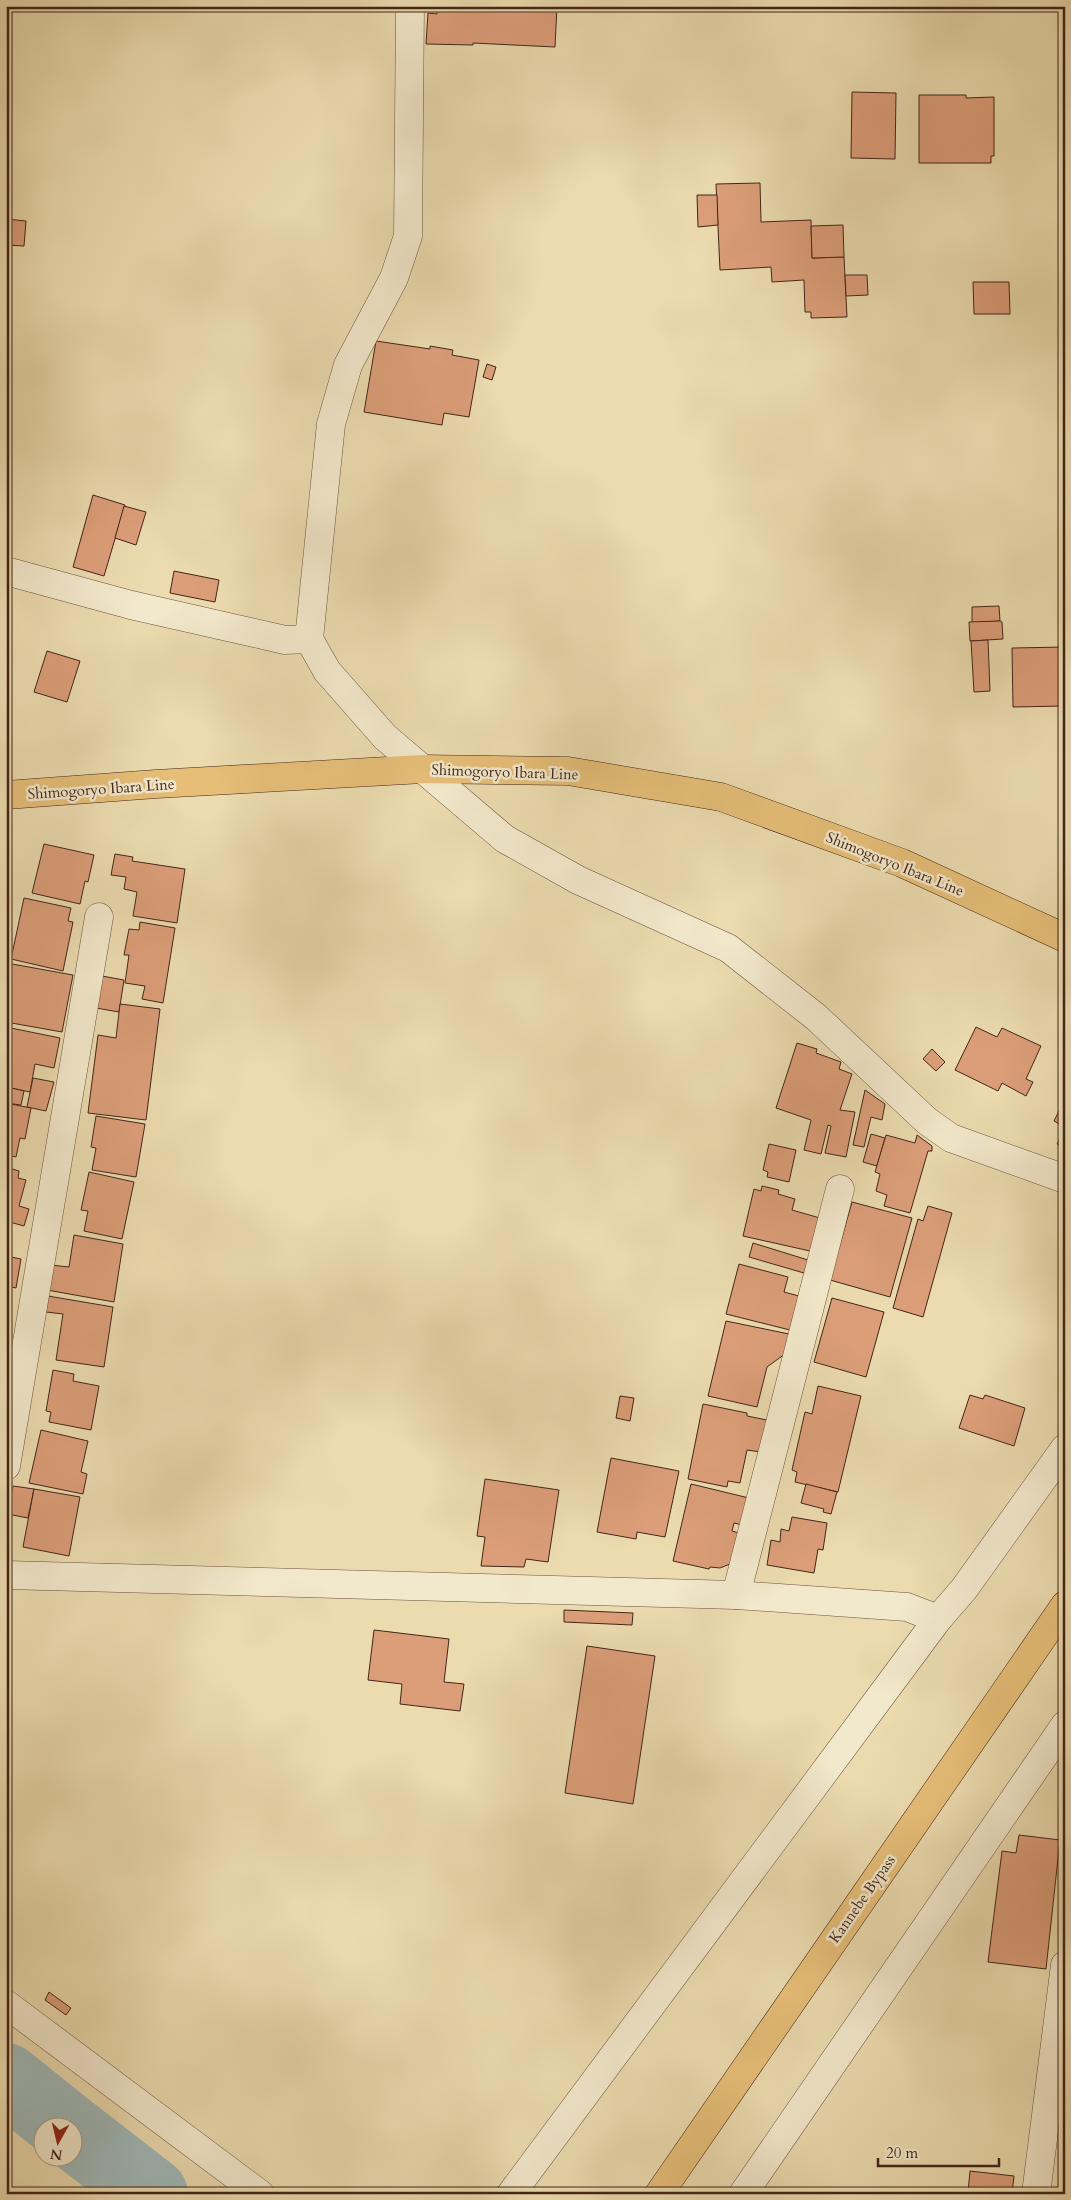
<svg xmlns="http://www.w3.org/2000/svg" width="1071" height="2200" viewBox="0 0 1071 2200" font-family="Cardo,serif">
<rect width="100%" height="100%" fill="#ebdbaf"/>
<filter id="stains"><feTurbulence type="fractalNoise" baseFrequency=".004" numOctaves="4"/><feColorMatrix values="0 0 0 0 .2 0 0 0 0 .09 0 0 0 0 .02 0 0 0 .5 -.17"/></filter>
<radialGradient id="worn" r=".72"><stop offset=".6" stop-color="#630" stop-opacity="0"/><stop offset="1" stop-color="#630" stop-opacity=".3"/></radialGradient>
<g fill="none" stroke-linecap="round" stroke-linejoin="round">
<g stroke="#9fb8b8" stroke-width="72">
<path d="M 6,2079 L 67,2128"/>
<path d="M 72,2132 L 152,2194"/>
</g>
</g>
<g fill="#db9e79" stroke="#432519">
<path d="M 437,6 L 557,6 L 555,47 L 473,43 L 473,45 L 426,44 L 428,13 L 437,14 Z"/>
<path d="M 852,92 L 896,93 L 895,159 L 851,158 Z"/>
<path d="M 919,95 L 966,95 L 966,98 L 994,97 L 994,156 L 991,156 L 991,163 L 919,163 Z"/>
<path d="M 760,183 L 761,222 L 811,220 L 812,258 L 844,257 L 847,317 L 811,318 L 811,312 L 805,312 L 804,280 L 772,282 L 771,267 L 720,270 L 716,184 Z"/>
<path d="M 697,195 L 717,195 L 718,225 L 698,227 Z"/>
<path d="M 6,219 L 26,221 L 24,246 L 6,245 Z"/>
<path d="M 843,225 L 844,257 L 812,258 L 811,226 Z"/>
<path d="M 845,275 L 867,275 L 868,295 L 846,296 Z"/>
<path d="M 973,282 L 1009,282 L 1010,314 L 974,314 Z"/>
<path d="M 376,341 L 430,349 L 430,346 L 453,350 L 452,355 L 479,360 L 469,417 L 444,413 L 442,425 L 364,412 Z"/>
<path d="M 487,364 L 496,367 L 492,380 L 483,377 Z"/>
<path d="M 93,495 L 125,505 L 104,576 L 73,567 Z"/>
<path d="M 124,506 L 146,512 L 136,545 L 115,538 Z"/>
<path d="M 174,571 L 219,580 L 215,602 L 170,593 Z"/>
<path d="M 999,606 L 1000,621 L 972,623 L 972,607 Z"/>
<path d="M 1000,621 L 1002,622 L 1003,639 L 970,641 L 969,622 Z"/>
<path d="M 988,640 L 990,691 L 974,692 L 971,641 Z"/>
<path d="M 1065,647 L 1065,706 L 1013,707 L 1012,648 Z"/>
<path d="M 47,651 L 80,661 L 67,702 L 34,692 Z"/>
<path d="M 44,844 L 94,855 L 88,882 L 85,881 L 80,904 L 32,893 Z"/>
<path d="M 115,854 L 133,857 L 132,861 L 185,869 L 177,923 L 133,916 L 137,892 L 124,889 L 126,877 L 111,875 Z"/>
<path d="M 24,898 L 71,908 L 68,921 L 73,922 L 63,971 L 11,959 Z"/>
<path d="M 140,922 L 175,928 L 163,1003 L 142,999 L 145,986 L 125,983 L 129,955 L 124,955 L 129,929 L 139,930 Z"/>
<path d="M 12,964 L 73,975 L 62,1032 L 6,1022 L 6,980 L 8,973 L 10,974 Z"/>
<path d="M 102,976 L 124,980 L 119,1012 L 96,1008 Z"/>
<path d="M 120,1004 L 160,1009 L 146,1120 L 88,1113 L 98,1035 L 116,1038 Z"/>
<path d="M 6,1027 L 60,1038 L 54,1068 L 35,1064 L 30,1092 L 6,1087 Z"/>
<path d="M 976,1027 L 997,1037 L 1002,1028 L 1041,1046 L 1026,1079 L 1033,1082 L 1026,1096 L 1002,1083 L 998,1091 L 955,1070 Z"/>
<path d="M 797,1043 L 817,1049 L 816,1053 L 841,1062 L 839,1069 L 852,1074 L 840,1110 L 855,1112 L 846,1157 L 825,1153 L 831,1126 L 828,1125 L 821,1154 L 804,1150 L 811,1120 L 776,1108 Z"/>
<path d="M 932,1049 L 945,1062 L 936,1071 L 923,1059 Z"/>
<path d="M 33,1078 L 54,1082 L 46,1111 L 27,1107 Z"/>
<path d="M 7,1087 L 24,1091 L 21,1105 L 6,1103 Z"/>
<path d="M 865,1090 L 885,1104 L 882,1120 L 871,1117 L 864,1147 L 853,1145 Z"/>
<path d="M 6,1103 L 31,1108 L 25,1139 L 20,1138 L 16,1157 L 6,1155 Z"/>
<path d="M 1060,1109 L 1065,1111 L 1065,1127 L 1054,1121 Z"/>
<path d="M 96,1116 L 145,1124 L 136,1177 L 92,1170 L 96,1148 L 91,1147 Z"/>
<path d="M 1063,1133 L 1065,1134 L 1065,1149 L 1057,1144 Z"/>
<path d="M 871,1134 L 885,1138 L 877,1166 L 863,1162 Z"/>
<path d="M 886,1135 L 915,1143 L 917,1135 L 932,1146 L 932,1151 L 928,1151 L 910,1213 L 884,1206 L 887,1195 L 876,1191 L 880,1174 L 875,1172 Z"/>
<path d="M 769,1144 L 796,1150 L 789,1182 L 767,1177 L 768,1172 L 763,1170 Z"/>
<path d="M 6,1167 L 19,1171 L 18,1178 L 26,1180 L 19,1206 L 29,1209 L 24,1226 L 6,1221 Z"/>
<path d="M 89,1172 L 134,1182 L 122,1239 L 84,1231 L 88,1211 L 81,1210 Z"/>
<path d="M 762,1186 L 779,1190 L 778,1194 L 795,1199 L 792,1210 L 820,1218 L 810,1251 L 743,1236 L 754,1189 L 761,1191 Z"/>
<path d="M 852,1202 L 912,1218 L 890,1297 L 830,1280 Z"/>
<path d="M 928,1206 L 952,1213 L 923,1317 L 893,1308 L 918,1219 L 923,1221 Z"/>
<path d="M 6,1225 L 11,1226 L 6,1250 Z"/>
<path d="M 74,1235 L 123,1244 L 114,1302 L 47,1290 L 51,1265 L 69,1267 Z"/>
<path d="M 753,1243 L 808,1260 L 804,1273 L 749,1257 Z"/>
<path d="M 6,1256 L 21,1259 L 16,1288 L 6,1286 Z"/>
<path d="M 739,1264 L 788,1277 L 784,1292 L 799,1296 L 790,1330 L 726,1314 Z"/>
<path d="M 48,1296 L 113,1307 L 104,1367 L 56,1360 L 63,1314 L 46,1312 Z"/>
<path d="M 832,1298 L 884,1312 L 866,1377 L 814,1362 Z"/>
<path d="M 726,1321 L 789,1334 L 785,1354 L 767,1367 L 757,1407 L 708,1396 Z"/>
<path d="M 53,1370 L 74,1374 L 73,1381 L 99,1386 L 91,1430 L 49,1422 L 51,1412 L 46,1411 Z"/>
<path d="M 818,1386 L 861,1396 L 838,1492 L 795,1482 L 797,1472 L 792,1470 L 805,1412 L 812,1414 Z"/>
<path d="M 970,1395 L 983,1399 L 985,1395 L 1025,1408 L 1014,1446 L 959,1428 Z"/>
<path d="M 620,1396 L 634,1398 L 630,1421 L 616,1418 Z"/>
<path d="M 703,1404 L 747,1413 L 747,1416 L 767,1420 L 761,1452 L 747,1450 L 740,1483 L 728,1481 L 727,1487 L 688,1479 Z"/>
<path d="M 41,1430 L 88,1441 L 81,1472 L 87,1474 L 83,1494 L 29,1483 Z"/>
<path d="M 611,1458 L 679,1471 L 665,1537 L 637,1532 L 636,1539 L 597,1532 Z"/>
<path d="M 485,1479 L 559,1490 L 548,1562 L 526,1559 L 524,1567 L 481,1566 L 485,1537 L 477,1536 Z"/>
<path d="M 691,1484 L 749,1498 L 742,1525 L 734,1523 L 732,1531 L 739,1533 L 730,1564 L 720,1568 L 710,1567 L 709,1569 L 673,1561 Z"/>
<path d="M 806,1484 L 837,1492 L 831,1514 L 823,1512 L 824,1509 L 801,1503 Z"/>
<path d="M 13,1486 L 34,1489 L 28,1518 L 7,1514 Z"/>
<path d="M 34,1489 L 80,1497 L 69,1556 L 23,1547 Z"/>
<path d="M 792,1517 L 827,1523 L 823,1550 L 818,1549 L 814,1573 L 767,1565 L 771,1540 L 780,1542 L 781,1529 L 789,1531 Z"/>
<path d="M 564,1610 L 633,1613 L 632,1625 L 564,1622 Z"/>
<path d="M 374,1630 L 449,1639 L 444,1682 L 464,1684 L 460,1711 L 400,1704 L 402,1684 L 368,1680 Z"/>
<path d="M 587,1646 L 655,1656 L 633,1804 L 565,1793 Z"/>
<path d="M 1019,1835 L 1060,1840 L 1046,1969 L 988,1962 L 1002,1851 L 1016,1853 Z"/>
<path d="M 49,1992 L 71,2008 L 66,2015 L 45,2000 Z"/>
<path d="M 1061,2164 L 1065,2164 L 1065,2194 L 1059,2194 Z"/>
<path d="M 970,2171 L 1014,2176 L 1012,2194 L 968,2192 Z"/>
</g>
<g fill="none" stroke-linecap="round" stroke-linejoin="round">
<defs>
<g id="minor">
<path d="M 410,6 L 408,236 L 394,278 L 348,365 L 331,424 L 309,639 L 327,671 L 385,737 L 505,839 L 578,880 L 728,948 L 816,1017 L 927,1121 L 951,1138 L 1065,1179"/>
<path d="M 6,571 L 131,605 L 285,640 L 309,639"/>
<path d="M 6,1466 L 99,917"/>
<path d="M 6,1575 L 736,1595 L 907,1607 L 938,1619 L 964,1589 L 1065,1448"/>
<path d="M 736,1595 L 840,1189"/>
<path d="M 6,2004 L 260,2194"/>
<path d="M 511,2194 L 938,1619"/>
<path d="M 743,2194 L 1065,1725"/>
<path d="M 1036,2194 L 1065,1965"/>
</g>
<path id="major" d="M 6,795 L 156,784 L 423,769 L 568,771 L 721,797 L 902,863 L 1065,938"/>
<path id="highway" d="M 659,2194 L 1065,1605"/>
</defs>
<use href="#minor" stroke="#6d523e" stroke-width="29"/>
<use href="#major" stroke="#432519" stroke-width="29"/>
<use href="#highway" stroke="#432519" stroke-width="29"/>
<use href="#minor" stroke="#f2e8cb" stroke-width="28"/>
<use href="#major" stroke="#e6be78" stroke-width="28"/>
<use href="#highway" stroke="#e6be78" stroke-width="28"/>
</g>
<g text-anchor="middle" stroke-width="5" stroke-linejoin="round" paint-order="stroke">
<g font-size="15" fill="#432519" stroke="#f2e8cb">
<text transform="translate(505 772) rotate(2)" y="5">Shimogoryo Ibara Line</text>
<text transform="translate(101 789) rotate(-4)" y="5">Shimogoryo Ibara Line</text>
<text transform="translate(895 864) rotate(22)" y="5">Shimogoryo Ibara Line</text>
<text transform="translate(862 1899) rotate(-55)" y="5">Kannebe Bypass</text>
</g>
</g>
<rect width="1071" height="2200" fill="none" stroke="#ebdbaf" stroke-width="25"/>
<rect x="8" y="8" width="1056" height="2185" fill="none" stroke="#432519" stroke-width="2.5"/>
<rect x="12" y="12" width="1046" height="2175" fill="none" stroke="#432519"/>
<g transform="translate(58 2142) rotate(188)"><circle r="24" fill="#f2e8cb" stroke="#ac9a84"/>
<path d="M0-4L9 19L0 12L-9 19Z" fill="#8f2418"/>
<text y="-8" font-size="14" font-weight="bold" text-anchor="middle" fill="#432519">N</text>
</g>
<path d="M878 2158v8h121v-8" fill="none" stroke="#432519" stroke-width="2.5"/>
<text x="886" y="2158" font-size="15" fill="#432519" stroke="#f2e8cb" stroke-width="4" paint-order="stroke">20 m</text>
<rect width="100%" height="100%" filter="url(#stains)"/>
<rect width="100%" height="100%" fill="url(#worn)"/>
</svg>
